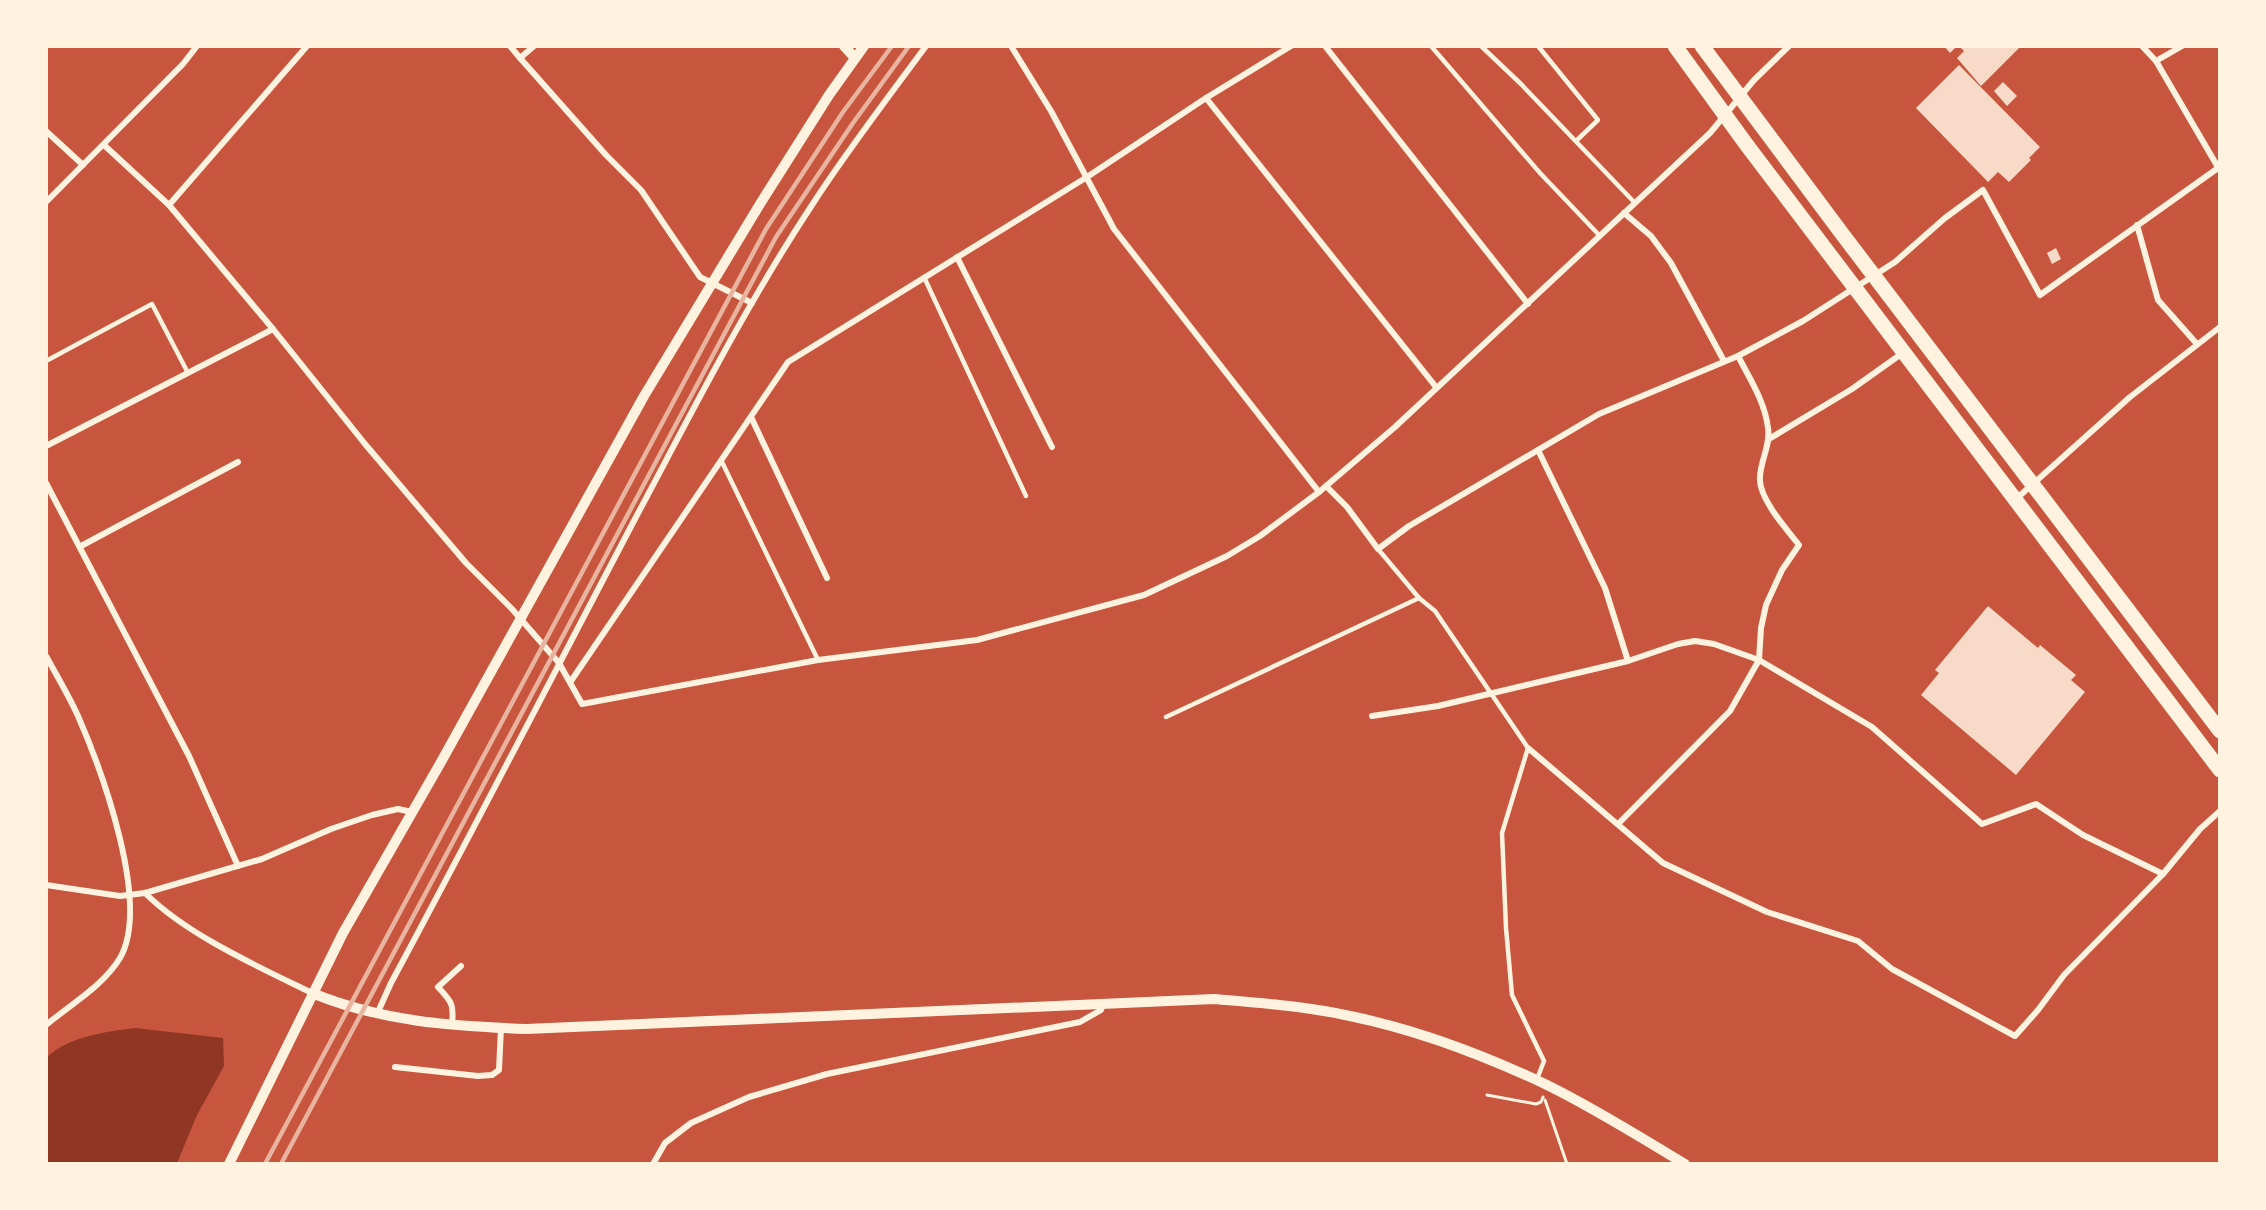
<svg xmlns="http://www.w3.org/2000/svg" width="2266" height="1210" viewBox="0 0 2266 1210" font-family="'Exo 2',sans-serif">
<rect width="100%" height="100%" fill="#c8553d"/>
<path fill="#8f3625" d="M 135,1028 L 223,1038 L 224,1066 L 197,1115 L 177,1163 L 47,1163 L 47,1057 C 70,1036 105,1032 135,1028 Z"/>
<g fill="#f7dbc8">
<path d="M 1944,46 L 1957,46 L 1950,53 Z"/>
<path d="M 1959,46 L 1978,48 L 2021,46 L 1981,86 L 1957,58 L 1964,51 Z"/>
<path d="M 1959,65 L 2040,147 L 2029,158 L 2031,160 L 2009,182 L 1998,172 L 1988,182 L 1916,108 Z"/>
<path d="M 2003,82 L 2017,96 L 2007,106 L 1994,91 Z"/>
<path d="M 2056,248 L 2061,259 L 2052,264 L 2047,253 Z"/>
<path d="M 1988,606 L 2038,648 L 2040,645 L 2076,675 L 2071,680 L 2085,692 L 2016,775 L 1921,695 L 1939,673 L 1935,670 Z"/>
</g>
<g fill="none" stroke-linecap="round" stroke-linejoin="round">
<g stroke="#fff3e0" stroke-width="3">
<path d="M 1487,1095 L 1536,1104 L 1541,1102 L 1543,1097"/>
<path d="M 1545,1100 L 1567,1164"/>
</g>
<g stroke="#fff3e0" stroke-width="4.5">
<path d="M 1431,46 L 1540,173 L 1600,236"/>
<path d="M 1481,46 L 1521,84 L 1635,203"/>
<path d="M 1538,46 L 1598,120 L 1576,141"/>
<path d="M 924,277 L 1026,496"/>
<path d="M 46,361 L 152,304 L 188,373"/>
<path d="M 721,460 L 818,660"/>
<path d="M 1378,549 L 1419,598 L 1435,611 L 1528,748 L 1502,833 L 1506,928 L 1512,995 L 1544,1061 L 1537,1079"/>
<path d="M 1166,717 L 1419,598"/>
</g>
<g stroke="#fff3e0" stroke-width="6">
<path d="M 510,46 L 520,58 L 534,46"/>
<path d="M 1011,46 L 1051,111 L 1114,229 L 1319,492"/>
<path d="M 1325,46 L 1528,304"/>
<path d="M 2142,46 L 2156,61 L 2219,169"/>
<path d="M 520,58 L 606,155 L 641,190 L 700,277 L 752,303"/>
<path d="M 2156,61 L 2182,46"/>
<path d="M 1206,98 L 1436,387"/>
<path d="M 46,131 L 83,165"/>
<path d="M 104,145 L 169,205 L 273,329 L 365,444 L 466,563 L 512,609 L 559,663 L 582,704 L 818,660 L 977,640 L 1144,595 L 1227,556 L 1260,536 L 1319,492 L 1395,427 L 1710,133 L 1754,80 L 1789,46"/>
<path d="M 46,202 L 183,64 L 197,46"/>
<path d="M 169,205 L 307,46"/>
<path d="M 1624,213 L 1651,236 L 1671,263 L 1724,361"/>
<path d="M 2137,225 L 2158,300 L 2197,344"/>
<path d="M 957,257 L 1052,447"/>
<path d="M 751,417 L 827,578"/>
<path d="M 1769,439 L 1852,389 L 1904,352"/>
<path d="M 46,446 L 273,329"/>
<path d="M 1538,450 L 1605,588 L 1628,661"/>
<path d="M 46,483 L 189,756 L 238,866"/>
<path d="M 1326,486 L 1347,507 L 1378,549 L 1409,526 L 1599,414 L 1738,356 L 1803,321 L 1895,262 L 1945,218 L 1983,190 L 2040,295 L 2218,168"/>
<path d="M 2016,499 L 2130,397 L 2220,327"/>
<path d="M 81,546 L 238,462"/>
<path d="M 46,656 C 57,676 69,696 78,716 C 102,771 151,904 120,958 C 103,986 71,1004 46,1025"/>
<path d="M 571,681 L 788,362 L 1087,177 L 1206,98 L 1291,46"/>
<path d="M 1372,716 L 1438,706 L 1628,661 L 1678,644 L 1695,641 L 1714,644 L 1759,660 L 1872,727 L 1982,824 L 2036,804 L 2083,835 L 2163,874"/>
<path d="M 1528,748 L 1663,863 L 1767,912 L 1858,941 L 1892,969 L 2015,1036 L 2038,1010 L 2064,975 L 2163,874 L 2200,829 L 2220,811"/>
<path d="M 1619,823 L 1730,711 L 1759,660 L 1761,628 L 1766,605 L 1782,570 L 1799,545 C 1787,530 1758,497 1760,478 C 1760,461 1771,445 1768,428 C 1765,402 1750,379 1738,356"/>
<path d="M 46,885 L 120,896 L 145,893 L 262,859 L 331,829 L 372,815 L 398,809 L 412,812"/>
<path d="M 145,893 C 187,935 259,967 312,993"/>
<path d="M 377,1014 L 391,983 C 474,829 554,673 636,517 C 692,412 746,305 812,205 C 847,151 887,99 926,46"/>
<path d="M 452,1025 C 454,1004 452,1002 438,987 L 461,966"/>
<path d="M 395,1067 L 478,1076 L 492,1075 L 499,1070 L 501,1028"/>
<path d="M 653,1164 L 665,1143 L 691,1123 L 749,1097 L 827,1074 L 1080,1022 L 1101,1010 L 1103,1003"/>
</g>
<g stroke="#fff3e0" stroke-width="10">
<path d="M 844,46 L 855,58"/>
<path d="M 312,993 C 383,1022 451,1026 526,1029 L 1214,999 C 1259,1003 1305,1006 1350,1016 C 1418,1030 1484,1055 1547,1085 C 1594,1108 1640,1137 1685,1164"/>
<path d="M 229,1164 L 343,933 L 441,762 L 644,396 L 760,204 L 829,95 L 864,46"/>
</g>
<g stroke="#fff3e0" stroke-width="15">
<path d="M 1675,46 L 1746,144 L 2220,770"/>
<path d="M 1702,46 L 1843,235 L 2220,731"/>
</g>
<g stroke="#e9b49f" stroke-width="4.5">
<path d="M 265,1164 L 766,229 L 843,112 L 892,46"/>
<path d="M 281,1164 L 776,237 L 853,123 L 909,46"/>
</g>
</g>
<rect width="2266" height="1210" fill="none" stroke="#fff3e0" stroke-width="96"/>
</svg>
